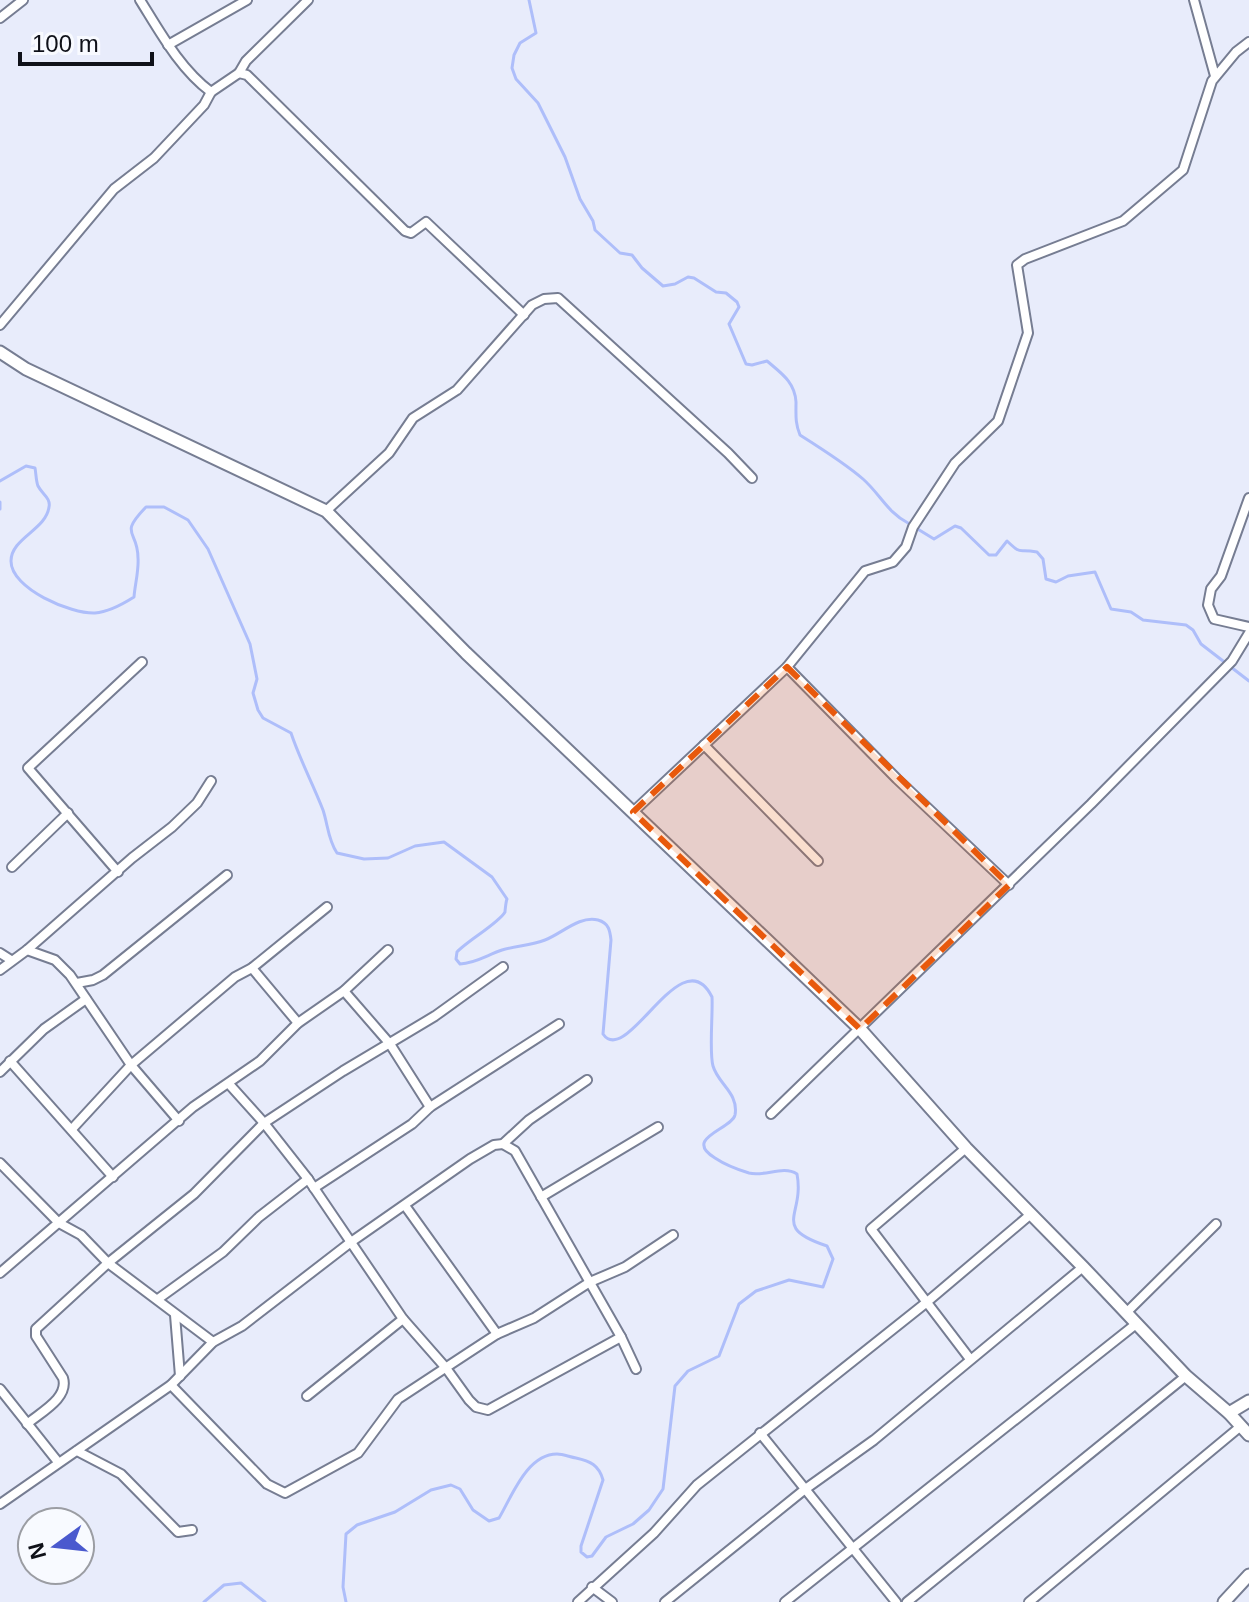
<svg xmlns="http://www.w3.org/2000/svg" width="1249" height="1602" viewBox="0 0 1249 1602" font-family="Helvetica,sans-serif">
<rect width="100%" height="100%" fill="#e8ecfb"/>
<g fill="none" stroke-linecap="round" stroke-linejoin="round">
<g stroke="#aebefa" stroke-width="3">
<path d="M 529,0 L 536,33 L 520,43 L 514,55 L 512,68 L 516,79 L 538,103 L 565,157 L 580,199 L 593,221 L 595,230 L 620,253 L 632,255 L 642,268 L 663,286 L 675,284 L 688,277 L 694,278 L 716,292 L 726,293 L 737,302 L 739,307 L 729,324 L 746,364 L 752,365 L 767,361 C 781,373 795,382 796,402 C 796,415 795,423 800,435 C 819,447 846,464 863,479 C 880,494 888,513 908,523"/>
<path d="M 0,481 L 26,466 L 35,468 C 36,473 36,481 38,486 C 42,494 51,498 49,507 C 46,530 11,538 11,561 C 11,589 71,614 95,613 C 108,612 123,604 134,597 C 135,584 139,570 138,558 C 138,529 118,536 146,507 L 164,507 L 188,520 L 208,549 L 250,644 L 257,679 L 253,693 L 258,710 L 263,718 L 291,733 C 300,760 313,784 323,810 C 328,825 328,840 337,853 L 364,859 L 388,858 L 415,846 L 444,842 L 492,877 L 507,899 C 506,901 505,911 505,912 C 499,923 467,941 457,952 L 456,959 L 460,964 C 476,963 487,955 502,950 C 516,946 532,945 545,940 C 561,934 580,915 598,920 C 609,923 610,931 611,940 L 603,1034 C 627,1069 682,936 712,997 C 713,1014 709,1052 713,1066 C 718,1084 739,1093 735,1115 C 732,1129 682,1138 715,1158 C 724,1164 739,1170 749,1173 C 765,1177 783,1165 797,1174 C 805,1216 770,1227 827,1246 L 833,1259 L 823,1287 L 789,1280 L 756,1291 L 739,1304 L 719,1356 L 688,1371 L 675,1386 L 663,1489 L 649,1510 L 633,1524 L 606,1537 L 592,1556 L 587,1557 L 581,1552 L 581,1546 L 603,1480 C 599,1465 590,1461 576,1458 C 570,1457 563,1454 557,1454 C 527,1454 512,1496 499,1518 L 489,1521 L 473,1510 L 460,1489 L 451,1485 L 431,1490 L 395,1512 L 357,1525 L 346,1534 L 343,1587 L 346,1602"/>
<path d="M 0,502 L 0,509"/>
<path d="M 916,528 L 934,539 L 955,526 L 961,528 L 989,555 L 996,555 L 1007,541 C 1023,556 1016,548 1037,552 L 1043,559 L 1046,579 L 1056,582 L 1068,576 L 1095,572 L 1111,609 L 1131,612 L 1143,620 L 1186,625 L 1193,630 L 1201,644 L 1249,681"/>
<path d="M 204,1602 L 224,1585 L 241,1583 L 265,1602"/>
</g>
<defs>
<g id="street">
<path d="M 140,0 C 160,32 180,69 211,92 L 239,73 L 247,75 L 405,231 L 411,233 L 426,222 L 524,315"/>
<path d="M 1194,0 L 1215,76"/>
<path d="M 0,18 L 23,0"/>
<path d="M 168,45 L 247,0"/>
<path d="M 239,73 L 246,61 L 308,0"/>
<path d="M 0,325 L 114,189 L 154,158 L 204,105 L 211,92"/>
<path d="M 1249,498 L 1221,576 L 1211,589 L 1208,605 L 1214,619 L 1249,627"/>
<path d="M 326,511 L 389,453 L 413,418 L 457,390 L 532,305 L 544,299 L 558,298 L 728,453 L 752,478"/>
<path d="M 787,667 L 897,779 L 1009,885"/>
<path d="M 704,745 L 818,861"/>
<path d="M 633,812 L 787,667 L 865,571 L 893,562 L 906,547 L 913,527 L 955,463 L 998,421 L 1028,333 L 1017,265 L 1025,259 L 1123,221 L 1183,170 L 1212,81 L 1236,52 L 1249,42"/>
<path d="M 12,867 L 68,813"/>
<path d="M 118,872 L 28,768 L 142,662"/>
<path d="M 27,950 L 55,960 L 70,975 L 131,1065 L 179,1121"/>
<path d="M 0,953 L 11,960"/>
<path d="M 252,968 L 298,1023"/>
<path d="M 0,970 L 27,950 L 132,858 L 172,827 L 197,803 L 211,781"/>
<path d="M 77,983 L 93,980 L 103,975 L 227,875"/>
<path d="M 344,991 L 390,1044 L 430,1107"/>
<path d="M 10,1061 L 113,1177"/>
<path d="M 0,1072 L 44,1029 L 86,999"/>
<path d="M 229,1084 L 264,1123 L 308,1179 L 403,1319 L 446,1368 L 469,1400 L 476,1407 L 488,1410 L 621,1337 L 515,1151 L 503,1144"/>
<path d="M 771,1114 L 1091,804 L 1232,661 L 1249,633"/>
<path d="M 72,1129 L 131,1065 L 235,977 L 252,968 L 327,907"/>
<path d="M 966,1148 L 871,1229 L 970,1359"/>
<path d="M 0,1163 L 59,1223 L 81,1235 L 108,1263 L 213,1342"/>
<path d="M 314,1188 L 412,1124 L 430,1107 L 559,1024"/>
<path d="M 541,1197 L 658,1127"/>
<path d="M 406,1207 L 497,1334"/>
<path d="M 0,1273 L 193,1107 L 260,1061 L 298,1023 L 344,991 L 388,950"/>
<path d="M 158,1299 L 223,1252 L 259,1217 L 308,1179"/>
<path d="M 1126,1313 L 1216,1224"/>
<path d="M 175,1315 L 180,1376"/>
<path d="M 621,1337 L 636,1369"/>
<path d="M 171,1385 L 267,1484 L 285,1493 L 358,1453 L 398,1399 L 468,1353 L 497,1334 L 534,1318 L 590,1282 L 625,1267 L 673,1235"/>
<path d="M 0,1389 L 58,1462"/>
<path d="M 307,1396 L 403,1319"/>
<path d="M 27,1424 C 41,1412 69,1398 63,1378 L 36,1336 L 36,1329 L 108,1263 L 194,1194 L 264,1123 L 343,1071 L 435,1016 L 503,967"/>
<path d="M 760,1433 L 896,1602"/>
<path d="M 77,1451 L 121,1474 L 178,1532 L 192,1530"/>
<path d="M 0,1504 L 171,1385 L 213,1342 L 242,1326 L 351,1242 L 470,1159 L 494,1145 L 503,1144 L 529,1120 L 587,1080"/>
<path d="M 592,1587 L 612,1602"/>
<path d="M 578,1602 L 654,1533 L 697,1485 L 927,1302 L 1031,1214"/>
<path d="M 665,1602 L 804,1490 L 874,1440 L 1083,1267"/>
<path d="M 785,1602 L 1136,1324"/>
<path d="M 907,1602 L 1186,1376"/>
<path d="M 1029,1602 L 1241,1426"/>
</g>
<g id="secondary">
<path d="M 0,352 L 26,369 L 326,511 L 466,653 L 860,1029 L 966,1148 L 1083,1267 L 1186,1376 L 1229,1413 L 1249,1435"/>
<path d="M 1229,1413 L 1249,1401"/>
<path d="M 1224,1602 L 1249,1575"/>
</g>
</defs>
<use href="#street" stroke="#767d92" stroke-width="12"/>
<use href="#secondary" stroke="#767d92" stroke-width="15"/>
<use href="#street" stroke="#fff" stroke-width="8"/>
<use href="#secondary" stroke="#fff" stroke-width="11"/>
</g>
<path fill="#e8590c" fill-opacity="0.2" stroke="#e8590c" stroke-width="6" stroke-dasharray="16 10" stroke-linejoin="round" d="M 787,667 L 1009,885 L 860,1029 L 633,812 Z"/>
<g transform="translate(56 1546) rotate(255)"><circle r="38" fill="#f8faff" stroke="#9b9da3" stroke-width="2"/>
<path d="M0-6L14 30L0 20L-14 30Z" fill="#4a59ce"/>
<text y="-12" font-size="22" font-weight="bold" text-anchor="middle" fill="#0f1119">N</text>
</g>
<path d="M20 52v12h132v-12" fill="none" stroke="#0f1119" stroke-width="4"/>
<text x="32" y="52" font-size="24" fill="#0f1119" stroke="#f8faff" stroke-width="6" paint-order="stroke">100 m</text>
</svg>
